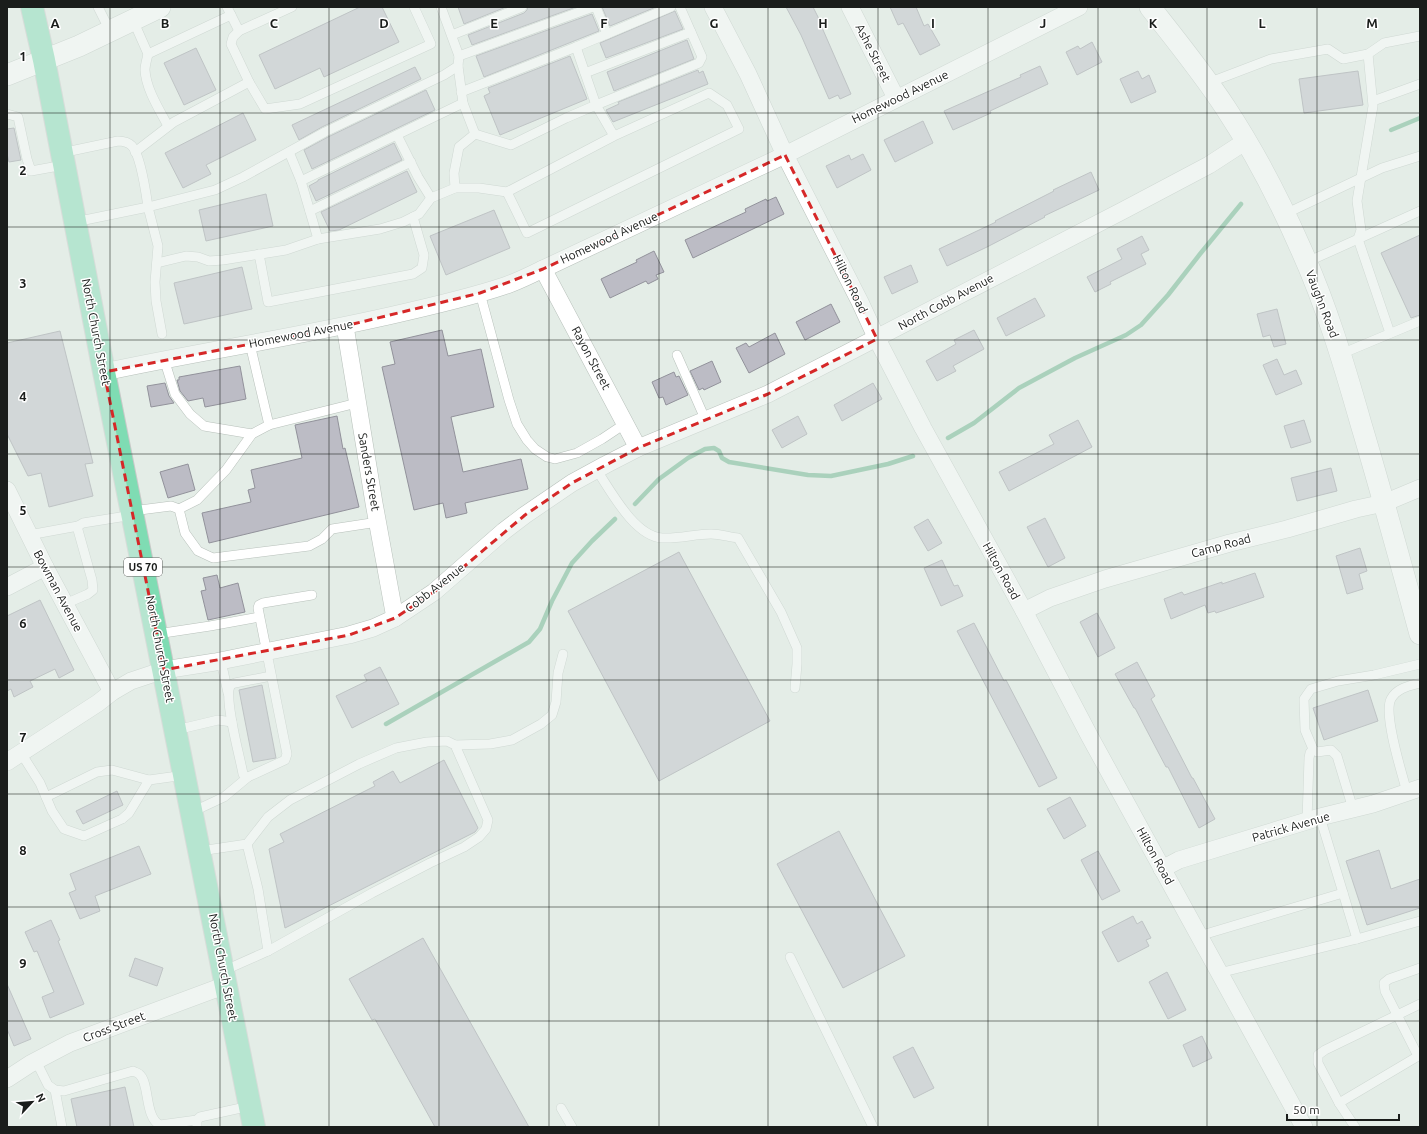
<svg xmlns="http://www.w3.org/2000/svg" width="1427" height="1134" viewBox="0 0 1427 1134" font-family="Ubuntu,sans-serif">
<rect width="100%" height="100%" fill="#e4ede7"/>
<g fill="none" stroke-linecap="round" stroke-linejoin="round">
<g stroke="#65b087" stroke-width="4.5">
<path d="M 1391,130 L 1420,118"/>
<path d="M 948,438 L 974,423 L 1019,388 L 1075,358 L 1126,335 L 1141,325 L 1168,295 L 1200,254 L 1241,204"/>
<path d="M 635,504 L 659,479 L 688,458 L 705,449 L 714,448 L 719,451 L 722,458 L 729,462 L 808,475 L 831,476 L 888,464 L 913,456"/>
<path d="M 386,724 L 529,642 L 540,629 L 552,601 L 572,563 L 592,541 L 615,519"/>
</g>
</g>
<g fill="#bcbcc5" stroke="#92929b">
<path d="M 360,7 L 382,7 L 399,42 L 324,77 L 320,68 L 275,89 L 259,55 Z"/>
<path d="M 458,7 L 506,7 L 464,24 Z"/>
<path d="M 528,7 L 576,7 L 472,45 L 468,35 L 524,13 L 527,10 Z"/>
<path d="M 602,7 L 656,7 L 610,26 Z"/>
<path d="M 786,7 L 813,7 L 821,23 L 820,23 L 851,94 L 840,99 L 838,95 L 829,99 L 801,35 Z"/>
<path d="M 890,7 L 916,7 L 924,26 L 928,24 L 940,45 L 920,55 L 903,23 L 898,25 Z"/>
<path d="M 675,11 L 683,29 L 606,58 L 600,43 Z"/>
<path d="M 592,14 L 599,31 L 484,77 L 476,56 Z"/>
<path d="M 687,40 L 694,59 L 614,91 L 607,72 Z"/>
<path d="M 1092,42 L 1102,62 L 1077,75 L 1066,52 L 1078,46 L 1080,49 Z"/>
<path d="M 196,48 L 216,90 L 184,105 L 164,63 Z"/>
<path d="M 570,56 L 587,99 L 500,135 L 484,96 L 490,93 L 488,88 Z"/>
<path d="M 1040,66 L 1048,84 L 990,111 L 991,113 L 953,130 L 944,111 L 1021,77 L 1020,75 Z"/>
<path d="M 415,67 L 421,79 L 322,127 L 299,140 L 292,125 Z"/>
<path d="M 698,70 L 699,73 L 703,71 L 708,84 L 613,122 L 606,110 L 619,104 L 618,102 Z"/>
<path d="M 1138,71 L 1142,79 L 1149,75 L 1156,92 L 1131,103 L 1120,79 Z"/>
<path d="M 1358,71 L 1363,105 L 1304,113 L 1299,79 Z"/>
<path d="M 426,90 L 435,110 L 312,169 L 304,150 L 328,137 Z"/>
<path d="M 243,113 L 256,140 L 206,165 L 211,174 L 183,188 L 165,153 Z"/>
<path d="M 923,121 L 933,143 L 895,162 L 884,140 Z"/>
<path d="M 14,128 L 21,160 L 9,162 L 7,154 L 7,129 Z"/>
<path d="M 394,143 L 402,160 L 316,201 L 309,186 L 318,181 L 318,180 Z"/>
<path d="M 863,154 L 871,170 L 837,188 L 826,166 L 849,155 L 851,160 Z"/>
<path d="M 407,171 L 417,192 L 339,230 L 330,231 L 321,212 Z"/>
<path d="M 1091,172 L 1099,190 L 1044,216 L 1045,217 L 987,247 L 947,266 L 939,249 L 996,222 L 995,221 L 1054,191 L 1053,190 Z"/>
<path d="M 266,194 L 273,226 L 206,241 L 199,210 Z"/>
<path d="M 776,197 L 784,214 L 693,258 L 685,240 L 746,212 L 745,209 L 766,199 L 767,201 Z"/>
<path d="M 494,210 L 510,248 L 446,275 L 430,236 Z"/>
<path d="M 1420,235 L 1420,315 L 1411,318 L 1381,253 Z"/>
<path d="M 1142,236 L 1149,250 L 1141,254 L 1146,264 L 1110,282 L 1111,284 L 1095,292 L 1087,277 L 1122,259 L 1117,249 Z"/>
<path d="M 654,251 L 664,272 L 656,275 L 658,279 L 648,284 L 646,281 L 610,298 L 601,279 L 637,262 L 636,260 Z"/>
<path d="M 911,265 L 918,282 L 892,294 L 884,277 Z"/>
<path d="M 242,267 L 252,309 L 184,324 L 174,283 Z"/>
<path d="M 1035,298 L 1045,316 L 1006,336 L 997,318 Z"/>
<path d="M 831,304 L 840,322 L 805,340 L 796,322 Z"/>
<path d="M 1277,309 L 1286,344 L 1274,347 L 1270,335 L 1263,337 L 1257,314 Z"/>
<path d="M 442,330 L 448,356 L 481,349 L 494,407 L 451,417 L 463,472 L 521,459 L 528,489 L 465,503 L 467,513 L 446,518 L 443,503 L 414,510 L 382,367 L 395,364 L 390,342 Z"/>
<path d="M 974,330 L 984,349 L 953,366 L 956,371 L 937,381 L 926,361 L 956,344 L 954,340 Z"/>
<path d="M 60,331 L 93,463 L 85,464 L 93,496 L 49,507 L 41,473 L 28,476 L 7,434 L 7,343 Z"/>
<path d="M 775,333 L 785,354 L 749,373 L 736,348 L 746,343 L 749,347 Z"/>
<path d="M 1277,359 L 1284,375 L 1296,370 L 1302,384 L 1276,395 L 1263,365 Z"/>
<path d="M 712,361 L 721,382 L 704,390 L 703,388 L 699,390 L 690,371 Z"/>
<path d="M 240,366 L 246,399 L 205,407 L 203,398 L 188,401 L 180,391 L 177,380 L 179,380 L 179,377 Z"/>
<path d="M 674,372 L 676,377 L 679,376 L 688,395 L 666,405 L 663,397 L 659,398 L 652,382 Z"/>
<path d="M 165,383 L 169,396 L 174,403 L 151,407 L 147,386 Z"/>
<path d="M 873,383 L 882,399 L 842,421 L 834,405 Z"/>
<path d="M 337,416 L 343,449 L 345,448 L 359,507 L 209,543 L 202,513 L 251,502 L 248,490 L 255,488 L 251,470 L 302,458 L 295,425 Z"/>
<path d="M 798,416 L 807,434 L 782,448 L 772,430 Z"/>
<path d="M 1078,420 L 1092,447 L 1009,491 L 999,472 L 1054,444 L 1049,435 Z"/>
<path d="M 1304,420 L 1311,442 L 1291,448 L 1284,426 Z"/>
<path d="M 188,464 L 195,490 L 168,498 L 160,472 Z"/>
<path d="M 1331,468 L 1337,491 L 1297,501 L 1291,478 Z"/>
<path d="M 1045,518 L 1065,558 L 1048,567 L 1027,527 Z"/>
<path d="M 928,519 L 942,543 L 928,551 L 914,527 Z"/>
<path d="M 1360,548 L 1367,571 L 1359,574 L 1363,589 L 1347,594 L 1336,556 Z"/>
<path d="M 679,552 L 770,721 L 659,781 L 568,611 Z"/>
<path d="M 942,560 L 954,586 L 958,585 L 963,596 L 941,606 L 924,568 Z"/>
<path d="M 1255,573 L 1264,597 L 1216,613 L 1215,611 L 1208,613 L 1205,605 L 1171,619 L 1164,599 L 1182,592 L 1184,595 L 1222,582 L 1222,584 Z"/>
<path d="M 217,575 L 220,588 L 238,583 L 245,612 L 208,620 L 201,591 L 206,590 L 203,578 Z"/>
<path d="M 40,600 L 74,670 L 59,678 L 55,669 L 30,681 L 33,687 L 14,697 L 11,689 L 7,691 L 7,616 Z"/>
<path d="M 1097,613 L 1115,648 L 1098,657 L 1080,622 Z"/>
<path d="M 974,623 L 1004,681 L 1006,680 L 1057,778 L 1039,787 L 957,631 Z"/>
<path d="M 1137,662 L 1155,696 L 1151,699 L 1192,778 L 1193,778 L 1215,819 L 1199,828 L 1168,767 L 1166,767 L 1135,708 L 1134,708 L 1115,674 Z"/>
<path d="M 380,667 L 399,704 L 352,728 L 336,696 L 367,681 L 364,675 Z"/>
<path d="M 262,685 L 276,758 L 253,762 L 239,690 Z"/>
<path d="M 1368,690 L 1378,721 L 1324,740 L 1313,708 Z"/>
<path d="M 444,760 L 478,828 L 475,832 L 285,928 L 269,849 L 284,842 L 280,834 L 375,786 L 373,782 L 393,771 L 400,783 Z"/>
<path d="M 117,791 L 123,805 L 83,824 L 76,811 Z"/>
<path d="M 1070,797 L 1086,826 L 1064,839 L 1047,809 Z"/>
<path d="M 839,831 L 905,956 L 843,988 L 777,864 Z"/>
<path d="M 139,846 L 151,874 L 95,896 L 100,911 L 80,919 L 69,893 L 76,890 L 70,874 Z"/>
<path d="M 1379,850 L 1391,889 L 1420,879 L 1420,908 L 1367,925 L 1346,861 Z"/>
<path d="M 1098,851 L 1120,891 L 1102,900 L 1081,860 Z"/>
<path d="M 1133,916 L 1137,924 L 1142,921 L 1151,938 L 1146,940 L 1149,946 L 1118,962 L 1102,932 Z"/>
<path d="M 51,920 L 60,940 L 58,941 L 84,1004 L 50,1018 L 42,997 L 54,992 L 37,951 L 34,952 L 25,932 Z"/>
<path d="M 423,938 L 529,1127 L 435,1127 L 375,1019 L 372,1020 L 349,979 Z"/>
<path d="M 135,958 L 163,968 L 157,986 L 129,976 Z"/>
<path d="M 1167,972 L 1186,1010 L 1168,1019 L 1149,982 Z"/>
<path d="M 7,984 L 31,1039 L 14,1046 L 7,1029 Z"/>
<path d="M 1202,1036 L 1212,1058 L 1193,1067 L 1183,1045 Z"/>
<path d="M 913,1047 L 934,1088 L 914,1098 L 893,1057 Z"/>
<path d="M 125,1087 L 134,1127 L 77,1127 L 71,1099 Z"/>
</g>
<g fill="none" stroke-linecap="round" stroke-linejoin="round">
<defs>
<g id="service">
<path d="M 98,7 L 110,31"/>
<path d="M 227,7 L 239,31"/>
<path d="M 596,7 L 607,34 L 671,7"/>
<path d="M 133,20 L 148,54 L 231,15"/>
<path d="M 452,35 L 522,7"/>
<path d="M 576,47 L 607,34"/>
<path d="M 148,54 C 147,59 145,65 145,70 C 146,89 159,109 168,126"/>
<path d="M 1368,54 L 1373,106 L 1357,201 L 1361,230 L 1358,239 L 1390,333"/>
<path d="M 459,56 L 593,7"/>
<path d="M 585,73 L 691,32"/>
<path d="M 249,82 L 265,109 L 300,104 L 431,44 L 414,7"/>
<path d="M 1208,83 L 1271,59 L 1328,49 L 1343,59 L 1368,54 L 1384,43 L 1420,36"/>
<path d="M 461,92 L 576,47 L 596,105 L 699,63 L 702,57 L 680,7"/>
<path d="M 1373,101 L 1420,84"/>
<path d="M 463,103 L 475,134"/>
<path d="M 7,114 L 18,117 L 27,159 L 31,171 L 64,165"/>
<path d="M 475,134 L 511,145 L 566,118 L 596,105 L 614,136 L 709,93 L 727,105 L 739,129 L 527,233 L 507,192 L 614,136"/>
<path d="M 397,135 L 418,177 L 431,198"/>
<path d="M 135,152 L 174,122 L 249,82 L 231,44 L 233,37 L 239,31 L 292,7"/>
<path d="M 289,152 L 301,181 L 463,103 L 458,66"/>
<path d="M 61,153 L 118,141 C 124,141 128,142 132,146 C 141,156 146,193 148,207 L 75,222"/>
<path d="M 301,181 L 318,239"/>
<path d="M 455,188 L 454,173 L 459,147 L 475,134"/>
<path d="M 310,211 L 411,162"/>
<path d="M 1285,214 L 1382,168 L 1420,156"/>
<path d="M 259,254 L 268,302 L 413,274 L 422,268 L 424,255 L 413,217"/>
<path d="M 1307,262 L 1420,211"/>
<path d="M 157,263 L 186,256 L 198,257 L 209,261 L 223,260 L 286,250 L 318,239 L 380,229 L 403,222 L 419,214 L 431,198 L 455,188 L 479,188 L 507,192"/>
<path d="M 480,293 L 509,400 L 517,424 L 527,440 L 535,449 L 547,457 L 555,459 L 577,453 L 602,439 L 626,423"/>
<path d="M 162,334 L 156,301 L 155,282 L 158,246 L 148,207 L 215,190 L 243,177 L 325,132 L 444,75 L 458,66 L 459,56 L 441,7"/>
<path d="M 250,344 L 269,425 L 357,403"/>
<path d="M 1341,354 L 1420,321"/>
<path d="M 677,355 L 706,421"/>
<path d="M 164,359 L 175,394 L 190,414 L 204,426 L 252,434"/>
<path d="M 596,469 C 611,491 634,536 662,538 C 679,539 695,534 711,534 C 720,534 729,537 738,538 L 781,612 L 797,648 L 797,664 L 795,688"/>
<path d="M 179,509 L 197,500 L 226,470 L 252,434 L 269,425"/>
<path d="M 132,511 L 171,506 L 179,509 L 185,533 L 198,551 L 213,558 L 309,546 L 322,539 L 332,529 L 378,522"/>
<path d="M 29,535 L 78,526"/>
<path d="M 65,604 L 88,594 L 93,590 L 92,580 L 78,530 L 78,526 L 83,523 L 133,515"/>
<path d="M 157,634 L 210,626 L 259,617"/>
<path d="M 221,661 L 228,693"/>
<path d="M 176,730 L 218,720 L 232,722"/>
<path d="M 455,745 L 490,744 L 512,740 L 541,724 L 552,715 L 556,702 L 558,673 L 563,654"/>
<path d="M 21,753 L 40,783 L 52,811 L 64,829 L 84,836 L 122,819 L 129,813 L 149,780 L 185,775"/>
<path d="M 248,777 L 245,776 L 243,774 C 240,757 224,700 230,686 C 231,684 232,684 235,683 L 271,676"/>
<path d="M 1407,792 C 1402,774 1383,714 1391,699 C 1397,688 1409,686 1420,683"/>
<path d="M 46,797 L 97,772 L 112,770 L 149,780"/>
<path d="M 1353,809 L 1337,756 L 1331,750 L 1317,752 L 1313,749 L 1305,730 L 1304,699 L 1311,689 L 1338,681 L 1374,675 L 1420,664"/>
<path d="M 192,812 L 224,797 L 248,777 L 285,760 L 287,754 L 258,608 L 259,605 L 263,603 L 312,595"/>
<path d="M 1320,817 L 1357,939"/>
<path d="M 1307,821 L 1309,758 L 1310,753 L 1313,749"/>
<path d="M 247,844 L 258,889 L 268,951"/>
<path d="M 200,851 L 247,844 L 268,817 L 290,800 L 359,764 L 396,748 L 427,742 L 447,741 L 455,745 L 488,820 L 486,829 L 479,837 L 464,847 L 430,863 L 372,893 L 268,951 L 223,971"/>
<path d="M 1199,936 L 1343,893"/>
<path d="M 790,957 L 873,1127"/>
<path d="M 1219,973 L 1357,939 L 1420,921"/>
<path d="M 1418,1056 L 1385,991 L 1384,983 L 1389,979 L 1420,968"/>
<path d="M 36,1061 L 48,1085 L 55,1090 L 64,1091 L 133,1071 C 134,1072 139,1073 139,1074 C 150,1082 144,1117 160,1125 L 197,1120"/>
<path d="M 55,1090 L 62,1127"/>
<path d="M 1339,1103 L 1318,1063 L 1318,1055 L 1325,1050 L 1420,1004"/>
<path d="M 561,1108 L 572,1127"/>
<path d="M 197,1127 L 197,1120 L 200,1117 L 250,1106"/>
<path d="M 1355,1127 L 1339,1103 L 1420,1055"/>
</g>
<g id="minor">
<path d="M 713,7 L 748,74 L 785,155 L 860,302 L 877,339 L 923,428 L 1024,611 L 1090,737 L 1304,1127"/>
<path d="M 850,7 L 896,98"/>
<path d="M 543,269 L 638,448"/>
<path d="M 345,326 L 374,503 L 395,618"/>
<path d="M 104,372 C 197,352 291,338 384,317 C 424,308 465,299 504,286 C 517,282 530,275 543,269 L 785,155 L 1079,7"/>
<path d="M 7,490 L 45,567 L 112,692"/>
<path d="M 7,587 L 45,567"/>
<path d="M 1024,611 L 1050,598 L 1105,579 L 1230,543 L 1287,529 L 1356,509 L 1384,503 L 1420,488"/>
<path d="M 7,762 L 98,703 L 112,692 L 131,681 L 164,670 L 215,662 L 349,635 L 373,628 L 395,618 L 434,592 L 504,531 L 525,515 L 572,483 L 605,465 L 638,448 L 768,394 L 1124,210 L 1209,165 L 1246,141"/>
<path d="M 1162,869 L 1179,860 L 1320,817 L 1373,804 L 1420,788"/>
<path d="M 7,1079 L 30,1064 L 70,1043 L 226,985"/>
</g>
<g id="tertiary">
<path d="M 1150,7 C 1176,40 1202,72 1225,107 C 1254,151 1279,199 1300,247 C 1326,304 1344,364 1361,424 C 1382,494 1401,564 1420,634"/>
<path d="M 7,75 L 79,46 L 160,7"/>
</g>
<path id="primary" d="M 32,7 L 44,60 L 104,372 L 254,1127"/>
</defs>
<use href="#service" stroke="#b8c1bb" stroke-width="10"/>
<use href="#minor" stroke="#b8c1bb" stroke-width="18"/>
<use href="#tertiary" stroke="#b8c1bb" stroke-width="22"/>
<use href="#primary" stroke="#c8c9c8" stroke-width="24"/>
<use href="#service" stroke="#fff" stroke-width="9"/>
<use href="#minor" stroke="#fff" stroke-width="17"/>
<use href="#tertiary" stroke="#fff" stroke-width="21"/>
<use href="#primary" stroke="#7fdcb3" stroke-width="22"/>
</g>
<path d="M0 0H1427V1134H0ZM 785,155 L 877,339 L 768,394 L 638,448 L 572,483 L 525,515 L 434,592 L 395,618 L 349,635 L 164,670 L 104,372 L 345,326 L 480,293 L 543,269 Z" fill="#e4ede7" fill-opacity=".55" fill-rule="evenodd"/>
<path fill="none" stroke="#d62828" stroke-width="3" stroke-dasharray="8 5" stroke-linejoin="round" d="M 785,155 L 877,339 L 768,394 L 638,448 L 572,483 L 525,515 L 434,592 L 395,618 L 349,635 L 164,670 L 104,372 L 345,326 L 480,293 L 543,269 Z"/>
<path fill="none" stroke="#1a1d1b" stroke-width="1" stroke-opacity="0.55" d="M 110,7 L 110,1127M 220,7 L 220,1127M 329,7 L 329,1127M 439,7 L 439,1127M 549,7 L 549,1127M 659,7 L 659,1127M 768,7 L 768,1127M 878,7 L 878,1127M 988,7 L 988,1127M 1098,7 L 1098,1127M 1207,7 L 1207,1127M 1317,7 L 1317,1127M 7,113 L 1420,113M 7,227 L 1420,227M 7,340 L 1420,340M 7,454 L 1420,454M 7,567 L 1420,567M 7,680 L 1420,680M 7,794 L 1420,794M 7,907 L 1420,907M 7,1021 L 1420,1021"/>
<g text-anchor="middle" stroke-width="3" stroke-linejoin="round" paint-order="stroke">
<rect fill="#fff" stroke="#5f615f" stroke-width="1" x="124" y="558" width="38" height="18" rx="3"/>
<g font-size="11" font-weight="bold" fill="#1a1d1b">
<text x="143" y="571">US 70</text>
</g>
<g font-size="12" fill="#1a1d1b" stroke="#fff">
<text transform="translate(873 53) rotate(63)" y="4">Ashe Street</text>
<text transform="translate(900 97) rotate(-26)" y="4">Homewood Avenue</text>
<text transform="translate(609 238) rotate(-25)" y="4">Homewood Avenue</text>
<text transform="translate(850 284) rotate(64)" y="4">Hilton Road</text>
<text transform="translate(946 302) rotate(-28)" y="4">North Cobb Avenue</text>
<text transform="translate(1322 304) rotate(69)" y="4">Vaughn Road</text>
<text transform="translate(96 332) rotate(79)" y="4">North Church Street</text>
<text transform="translate(301 334) rotate(-11)" y="4">Homewood Avenue</text>
<text transform="translate(591 358) rotate(62)" y="4">Rayon Street</text>
<text transform="translate(369 472) rotate(80)" y="4">Sanders Street</text>
<text transform="translate(1221 546) rotate(-15)" y="4">Camp Road</text>
<text transform="translate(1001 571) rotate(61)" y="4">Hilton Road</text>
<text transform="translate(435 588) rotate(-38)" y="4">Cobb Avenue</text>
<text transform="translate(58 591) rotate(62)" y="4">Bowman Avenue</text>
<text transform="translate(160 649) rotate(79)" y="4">North Church Street</text>
<text transform="translate(1291 827) rotate(-16)" y="4">Patrick Avenue</text>
<text transform="translate(1155 856) rotate(61)" y="4">Hilton Road</text>
<text transform="translate(223 967) rotate(79)" y="4">North Church Street</text>
<text transform="translate(114 1027) rotate(-21)" y="4">Cross Street</text>
</g>
</g>
<g font-size="13" text-anchor="middle" font-weight="bold" fill="#1a1d1b" stroke="#fff" stroke-width="3" stroke-linejoin="round" paint-order="stroke">
<text x="55" y="28">A</text>
<text x="165" y="28">B</text>
<text x="274" y="28">C</text>
<text x="384" y="28">D</text>
<text x="494" y="28">E</text>
<text x="604" y="28">F</text>
<text x="714" y="28">G</text>
<text x="823" y="28">H</text>
<text x="933" y="28">I</text>
<text x="1043" y="28">J</text>
<text x="1153" y="28">K</text>
<text x="1262" y="28">L</text>
<text x="1372" y="28">M</text>
<text x="23" y="61">1</text>
<text x="23" y="175">2</text>
<text x="23" y="288">3</text>
<text x="23" y="401">4</text>
<text x="23" y="515">5</text>
<text x="23" y="628">6</text>
<text x="23" y="742">7</text>
<text x="23" y="855">8</text>
<text x="23" y="968">9</text>
</g>
<rect width="1427" height="1134" fill="none" stroke="#1a1d1b" stroke-width="16"/>
<g transform="translate(32 1102) rotate(64)" stroke="#ffffff" stroke-width="3" paint-order="stroke">
<path d="M0-3L7 15L0 10L-7 15Z" fill="#1a1d1b"/>
<text y="-6" font-size="11" font-weight="bold" text-anchor="middle" fill="#1a1d1b">N</text>
</g>
<path d="M1287 1114v6h112v-6" fill="none" stroke="#1a1d1b" stroke-width="2"/>
<text x="1293" y="1114" font-size="12" fill="#1a1d1b" stroke="#ffffff" stroke-width="3" paint-order="stroke">50 m</text>
</svg>
